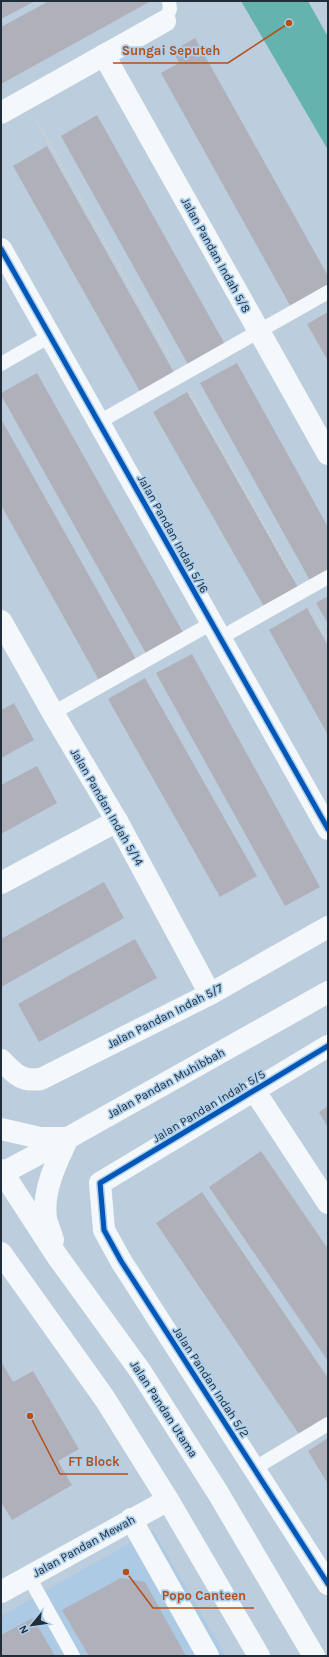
<svg xmlns="http://www.w3.org/2000/svg" width="329" height="1657" viewBox="0 0 329 1657" font-family="Karla,sans-serif">
<rect width="100%" height="100%" fill="#bccede"/>
<path fill="#accae3" d="M 153,1530 L 226,1656 L 1,1656 L 1,1616 Z"/>
<path fill="#65b3af" d="M 241,1 L 308,1 L 328,37 L 328,150 Z"/>
<g fill="#afb0b9">
<path d="M 1,1 L 35,1 L 1,19 Z"/>
<path d="M 49,1 L 151,1 L 1,84 L 1,27 Z"/>
<path d="M 195,38 L 328,276 L 328,289 L 292,309 L 161,73 L 179,63 L 173,51 Z"/>
<path d="M 97,115 L 227,348 L 190,368 L 61,136 Z"/>
<path d="M 47,146 L 176,376 L 142,395 L 13,166 Z"/>
<path d="M 328,312 L 328,361 L 307,324 Z"/>
<path d="M 237,363 L 328,527 L 328,575 L 312,584 L 200,383 Z"/>
<path d="M 37,373 L 185,636 L 148,657 L 1,395 L 1,393 Z"/>
<path d="M 187,392 L 300,591 L 266,610 L 153,412 Z"/>
<path d="M 1,419 L 137,661 L 100,682 L 1,505 Z"/>
<path d="M 328,596 L 328,624 L 316,603 Z"/>
<path d="M 307,608 L 328,646 L 328,735 L 269,630 Z"/>
<path d="M 192,654 L 320,887 L 285,906 L 156,673 Z"/>
<path d="M 145,678 L 257,876 L 220,897 L 108,699 Z"/>
<path d="M 14,703 L 34,740 L 1,758 L 1,710 Z"/>
<path d="M 37,766 L 57,803 L 1,834 L 1,785 Z"/>
<path d="M 104,882 L 124,918 L 1,987 L 1,939 Z"/>
<path d="M 135,939 L 157,978 L 39,1042 L 18,1004 Z"/>
<path d="M 328,1106 L 328,1128 L 319,1112 Z"/>
<path d="M 261,1151 L 328,1249 L 328,1361 L 209,1187 Z"/>
<path d="M 202,1192 L 328,1378 L 328,1418 L 301,1437 L 156,1223 Z"/>
<path d="M 1,1361 L 13,1382 L 33,1371 L 79,1449 L 58,1461 L 72,1485 L 12,1520 L 1,1502 Z"/>
<path d="M 328,1438 L 328,1484 L 308,1451 Z"/>
<path d="M 121,1578 L 145,1582 L 186,1656 L 89,1656 L 62,1610 Z"/>
<path d="M 33,1618 L 55,1656 L 1,1656 L 1,1635 Z"/>
</g>
<g fill="none" stroke-linecap="round" stroke-linejoin="round">
<g stroke="#cad0d5" stroke-width="2.5" stroke-dasharray="3 2" stroke-linecap="butt">
<path d="M 36,120 L 171,359"/>
<path d="M 189,391 L 292,575"/>
<path d="M 311,608 L 328,638"/>
</g>
<g stroke="#f5f8fa" stroke-width="14">
<path d="M 165,21 L 170,9 L 169,1"/>
<path d="M 1,364 L 50,336"/>
<path d="M 99,422 L 328,292"/>
<path d="M 220,638 L 328,577"/>
<path d="M 53,713 L 212,623"/>
<path d="M 255,1468 L 328,1424"/>
<path d="M 29,1577 L 73,1656"/>
</g>
<g stroke="#f5f8fa" stroke-width="22">
<path d="M 104,55 L 328,454"/>
<path d="M 1,113 L 165,21"/>
<path d="M 1,249 L 328,829"/>
<path d="M 1,621 L 53,713 L 117,821 L 210,994"/>
<path d="M 1,883 L 117,821"/>
<path d="M 328,1046 L 100,1183 L 104,1230 L 121,1261 L 328,1584"/>
<path d="M 1,1060 C 15,1074 21,1082 41,1079 L 210,994 L 328,927"/>
<path d="M 254,1090 L 328,1203"/>
<path d="M 131,1519 L 208,1656"/>
<path d="M 1,1592 L 168,1500"/>
</g>
<path stroke="#f5f8fa" stroke-width="22" d="M 3,1173 L 68,1138 L 328,992"/>
<g stroke="#f5f8fa" stroke-width="22">
<path d="M 1,1129 L 40,1138 L 68,1138 C 56,1163 42,1191 46,1219 C 48,1226 51,1233 53,1240"/>
<path d="M 1,1170 L 57,1256 L 141,1372 L 218,1493 L 314,1656"/>
<path d="M 1,1253 L 105,1399 L 168,1500 L 259,1656"/>
</g>
<defs>
<g id="cycleway">
<path d="M 1,249 L 328,829"/>
<path d="M 328,1046 L 100,1183 L 104,1230 L 121,1261 L 328,1584"/>
</g>
</defs>
<use href="#cycleway" stroke="#aecfec" stroke-width="8"/>
<use href="#cycleway" stroke="#0057b8" stroke-width="5"/>
</g>
<g text-anchor="middle" stroke-width="3.5" stroke-linejoin="round" paint-order="stroke">
<g font-size="12" fill="#202d38" stroke="#aecfec">
<text transform="translate(216 255) rotate(61)" y="4">Jalan Pandan Indah 5/8</text>
<text transform="translate(173 534) rotate(61)" y="4">Jalan Pandan Indah 5/16</text>
<text transform="translate(107 807) rotate(60)" y="4">Jalan Pandan Indah 5/14</text>
<text transform="translate(165 1016) rotate(-27)" y="4">Jalan Pandan Indah 5/7</text>
<text transform="translate(166 1083) rotate(-29)" y="4">Jalan Pandan Muhibbah</text>
<text transform="translate(209 1106) rotate(-31)" y="4">Jalan Pandan Indah 5/5</text>
<text transform="translate(211 1382) rotate(57)" y="4">Jalan Pandan Indah 5/2</text>
<text transform="translate(164 1409) rotate(57)" y="4">Jalan Pandan Utama</text>
<text transform="translate(84 1546) rotate(-29)" y="4">Jalan Pandan Mewah</text>
</g>
</g>
<path fill="none" stroke="#b64e17" stroke-width="1.5" d="M289 23L228 63H113M30 1416L60 1474H128M126 1572L153 1608H254"/>
<g fill="#b64e17" stroke="#aecfec" stroke-width="1.5">
<circle cx="289" cy="23" r="4"/>
<circle cx="30" cy="1416" r="4"/>
<circle cx="126" cy="1572" r="4"/>
</g>
<g font-size="13" text-anchor="middle" font-weight="bold" fill="#b64e17" stroke="#aecfec" stroke-width="3.5" stroke-linejoin="round" paint-order="stroke">
<text x="171" y="55">Sungai Seputeh</text>
<text x="94" y="1466">FT Block</text>
<text x="204" y="1600">Popo Canteen</text>
</g>
<rect width="329" height="1657" fill="none" stroke="#202d38" stroke-width="4"/>
<g transform="translate(32 1625) rotate(241)" stroke="#aecfec" stroke-width="3" paint-order="stroke">
<path d="M0-3L7 15L0 10L-7 15Z" fill="#202d38"/>
<text y="-6" font-size="11" font-weight="bold" text-anchor="middle" fill="#202d38">N</text>
</g>
</svg>
